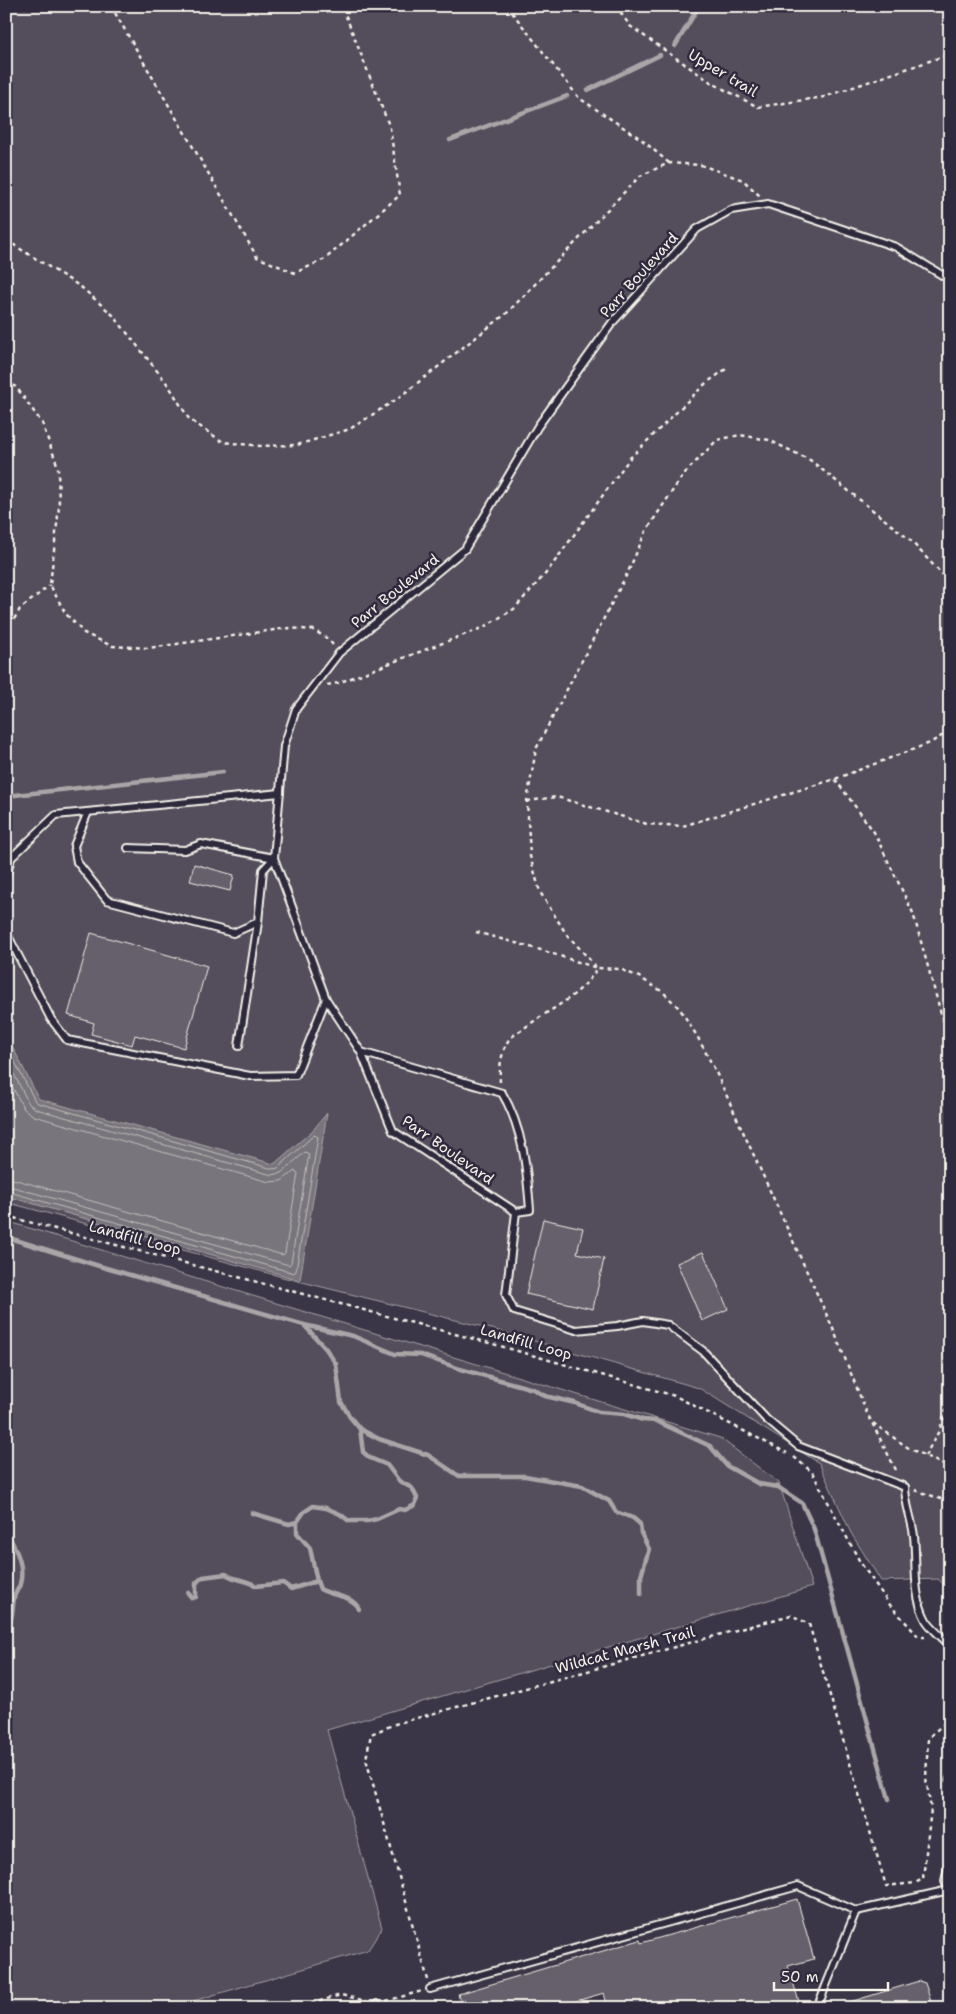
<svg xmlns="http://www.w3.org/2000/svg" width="956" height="2014" viewBox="0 0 956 2014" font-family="'Shantell Sans',sans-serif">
<rect width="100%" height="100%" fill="#3b3647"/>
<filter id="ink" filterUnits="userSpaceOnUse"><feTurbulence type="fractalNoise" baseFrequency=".02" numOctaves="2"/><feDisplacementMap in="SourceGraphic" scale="10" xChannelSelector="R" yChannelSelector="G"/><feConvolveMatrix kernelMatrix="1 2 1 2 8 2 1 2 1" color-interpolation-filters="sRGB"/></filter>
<g filter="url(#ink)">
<g fill="#534e5c" stroke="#a4a0a2">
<path d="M 6,6 L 950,6 L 950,1590 L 938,1579 L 881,1581 L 851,1533 L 819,1463 L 699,1388 L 492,1329 L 286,1278 L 6,1202 Z"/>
<path d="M 6,1221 L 720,1438 L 779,1483 L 812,1587 L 327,1730 L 382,1928 L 368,1950 L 169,2008 L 6,2008 Z"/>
</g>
<path fill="#78747b" stroke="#aaa6a7" d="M 6,1034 L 39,1099 L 274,1164 L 313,1130 L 327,1113 L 300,1280 L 6,1196 Z"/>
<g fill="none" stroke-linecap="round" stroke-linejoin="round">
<g stroke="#c2bfbc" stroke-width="1">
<path d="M 6,1045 L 35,1101 L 38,1103 L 273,1169 L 278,1168 L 314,1135 L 318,1137 L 296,1271 L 294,1273 L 6,1191"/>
<path d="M 6,1058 L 29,1104 L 36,1109 L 272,1175 L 281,1173 L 305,1152 L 309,1154 L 291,1263 L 289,1265 L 6,1185"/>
<path d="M 6,1075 L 24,1109 L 34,1116 L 269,1182 L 281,1181 L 295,1171 L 298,1173 L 285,1253 L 283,1255 L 6,1177"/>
</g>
<g stroke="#aaa6a7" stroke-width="4.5">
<path d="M 675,46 L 699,6"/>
<path d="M 588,90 L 660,55"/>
<path d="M 450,140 L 567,96"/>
<path d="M 6,796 L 223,772"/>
<path d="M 6,1237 L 99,1266 L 304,1325 L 353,1336 L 395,1354 L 421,1355 L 460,1369 L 533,1389 L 545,1396 L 575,1403 L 599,1412 L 624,1414 L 643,1420 L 656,1421 L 710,1446 L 727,1466 L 759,1484 L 778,1487 L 802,1503 L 814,1529 L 889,1799"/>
<path d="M 304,1325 L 326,1349 L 336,1364 L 341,1402 L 350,1417 L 360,1429 L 379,1439 L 428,1455 L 459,1476 L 525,1476 L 582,1486 L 609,1501 L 616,1512 L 633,1518 L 640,1524 L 641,1533 L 649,1549 L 641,1576 L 641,1594"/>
<path d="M 252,1513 L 289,1524 L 297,1522"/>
<path d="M 6,1532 C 15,1546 25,1567 20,1584 C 19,1589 15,1592 14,1598 C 12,1612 13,1618 6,1632"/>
<path d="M 317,1581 L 320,1589 C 333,1597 351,1594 359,1609"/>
<path d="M 188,1593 L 192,1598 L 196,1597 L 196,1583 L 203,1577 L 226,1574 C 235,1581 247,1579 256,1586 L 283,1583 L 291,1589 L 317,1581 L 310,1548 L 297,1533 L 297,1522 L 304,1512 L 313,1506 L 326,1508 L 340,1514 L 349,1521 L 367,1521 L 377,1519 L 399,1509 L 405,1510 L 415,1505 L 417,1498 L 412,1488 L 399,1481 L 387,1465 L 370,1458 L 363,1452 L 360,1429"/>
<path d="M 946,1780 L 950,1773"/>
</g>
</g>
<g fill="#65616c" stroke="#f4f1e8">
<path d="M 194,864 L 234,875 L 230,891 L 190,881 Z"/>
<path d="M 91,933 L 207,966 L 184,1048 L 135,1035 L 132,1045 L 91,1034 L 94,1023 L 68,1015 Z"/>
<path d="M 543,1219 L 583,1228 L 577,1253 L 604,1259 L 593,1309 L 526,1294 Z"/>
<path d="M 703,1252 L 728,1309 L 702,1321 L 677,1263 Z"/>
<path d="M 797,1899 L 814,1959 L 788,1966 L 801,2008 L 608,2008 L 604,1993 L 552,2008 L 462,2008 L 458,1994 L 640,1940 L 641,1943 Z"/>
<path d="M 919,1981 L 925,1983 L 933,2008 L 840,2008 L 840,2005 Z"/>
</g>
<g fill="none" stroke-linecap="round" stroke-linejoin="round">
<defs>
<g id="lane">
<path d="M 88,812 L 74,846 L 77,862 L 107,900 L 233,933 L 258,922 L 263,870 L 274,858"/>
<path d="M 128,848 L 185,850 L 201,844 L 274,858"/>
<path d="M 6,877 L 11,858 L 56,815 L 280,793"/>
<path d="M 6,932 L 51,1019 L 67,1040 L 250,1076 L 296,1075 L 326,999"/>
<path d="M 239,1046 L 258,922"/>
<path d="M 361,1052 L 502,1093 C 523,1128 527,1170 530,1210 L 516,1212"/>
<path d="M 516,1212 L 393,1131 L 361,1052 L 326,999 L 274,858 L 284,746 L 296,709 L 339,653 L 465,549 L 538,426 L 612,323 L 697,229 L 731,210 L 768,204 L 896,247 L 950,280"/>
<path d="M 516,1212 L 506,1295 L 514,1311 L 576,1330 L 617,1326 L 643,1321 L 668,1325 L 703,1351 L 766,1419 L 798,1446 L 905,1487 C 905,1504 912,1519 914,1536 C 917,1564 912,1594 926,1620 C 931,1629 943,1637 950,1646"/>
<path d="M 950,1859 L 945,1881 L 950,1893"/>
<path d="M 430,1989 L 798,1886 L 856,1911 L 949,1890"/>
<path d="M 377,2004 L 378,2008"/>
<path d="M 817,2008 L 856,1911"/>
</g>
</defs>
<use href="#lane" stroke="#f4f1e8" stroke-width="10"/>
<g stroke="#f4f1e8" stroke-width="2.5" stroke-dasharray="4 4" stroke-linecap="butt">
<path d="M 111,6 L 257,257 L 295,273 L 325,259 L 400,195 L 390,128 L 342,6"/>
<path d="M 507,6 L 579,98 L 641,139 L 669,163"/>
<path d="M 616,6 L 630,26 L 712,83 L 758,107 L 824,97 L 950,54"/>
<path d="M 6,240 L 81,287 L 113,315 L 169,386 L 189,419 L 223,442 L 261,446 L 297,445 L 350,429 L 397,399 L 507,313 L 640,176 L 669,163 L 701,165 L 743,180 L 760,196"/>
<path d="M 6,380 L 17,388 L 42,423 L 58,467 L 59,507 L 50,585 L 66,614 L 84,633 L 112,646 L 149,648 L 288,628 L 314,630 L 329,640 L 333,645"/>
<path d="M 6,633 L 20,609 L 50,585"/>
<path d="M 327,685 L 338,683 L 482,628 L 514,609 L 547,572 L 630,458 L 705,384 L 726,369"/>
<path d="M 835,779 L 874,832 L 913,913 L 950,1046"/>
<path d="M 527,801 L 557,797 L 647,824 L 683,826 L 835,779 L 930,743 L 950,731"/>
<path d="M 476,932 L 541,950 L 597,968 L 565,932 L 540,892 L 530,856 L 527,801 L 536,749 L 628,572 L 646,531 L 683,475 L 717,440 L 740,435 L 769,440 L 810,460 L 909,539 L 950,583"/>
<path d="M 500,1082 C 499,1069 501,1053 508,1041 C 511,1036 519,1032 523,1029 C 549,1009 581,997 597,968 L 620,969 L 639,977 L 663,992 L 680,1009 L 697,1036 L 714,1068 L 834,1331 L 866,1411 L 897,1472"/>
<path d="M 6,1216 L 493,1344 L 675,1396 L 787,1453"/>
<path d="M 873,1423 L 907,1447 L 950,1468"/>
<path d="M 925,1456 L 940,1429 L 950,1397"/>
<path d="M 794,1457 L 812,1472 L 860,1562 L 890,1605 L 919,1637 L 925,1637"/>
<path d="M 915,1490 L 950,1502"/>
<path d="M 428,1980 L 366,1759 L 371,1734 L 395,1724 L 791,1615 L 809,1624 L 886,1886 L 915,1883 L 923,1879 L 931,1809 L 926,1778 L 928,1738 L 950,1718"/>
<path d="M 386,2001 L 422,1991"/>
<path d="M 296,2008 L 341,1995 L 366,2001"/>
</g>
<use href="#lane" stroke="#2f2a3d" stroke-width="6"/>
</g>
</g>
<g text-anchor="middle" stroke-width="5" stroke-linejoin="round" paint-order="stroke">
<g font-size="15" fill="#f4f1e8" stroke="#2f2a3d">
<text transform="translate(723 73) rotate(31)" y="5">Upper trail</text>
<text transform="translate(639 275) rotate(-48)" y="5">Parr Boulevard</text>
<text transform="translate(395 591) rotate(-39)" y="5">Parr Boulevard</text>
<text transform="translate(448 1150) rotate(35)" y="5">Parr Boulevard</text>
<text transform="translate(135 1238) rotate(15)" y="5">Landfill Loop</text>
<text transform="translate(526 1342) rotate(16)" y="5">Landfill Loop</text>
<text transform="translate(625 1650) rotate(-15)" y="5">Wildcat Marsh Trail</text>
</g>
</g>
<rect width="956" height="2014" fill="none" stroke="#2f2a3d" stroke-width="25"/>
<rect x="12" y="12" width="931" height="1989" fill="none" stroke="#f4f1e8" stroke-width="2" filter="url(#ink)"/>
<path d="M774 1982v8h114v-8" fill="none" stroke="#f4f1e8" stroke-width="2.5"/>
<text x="781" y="1982" font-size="15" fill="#f4f1e8" stroke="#2f2a3d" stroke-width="4" paint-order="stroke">50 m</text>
</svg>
